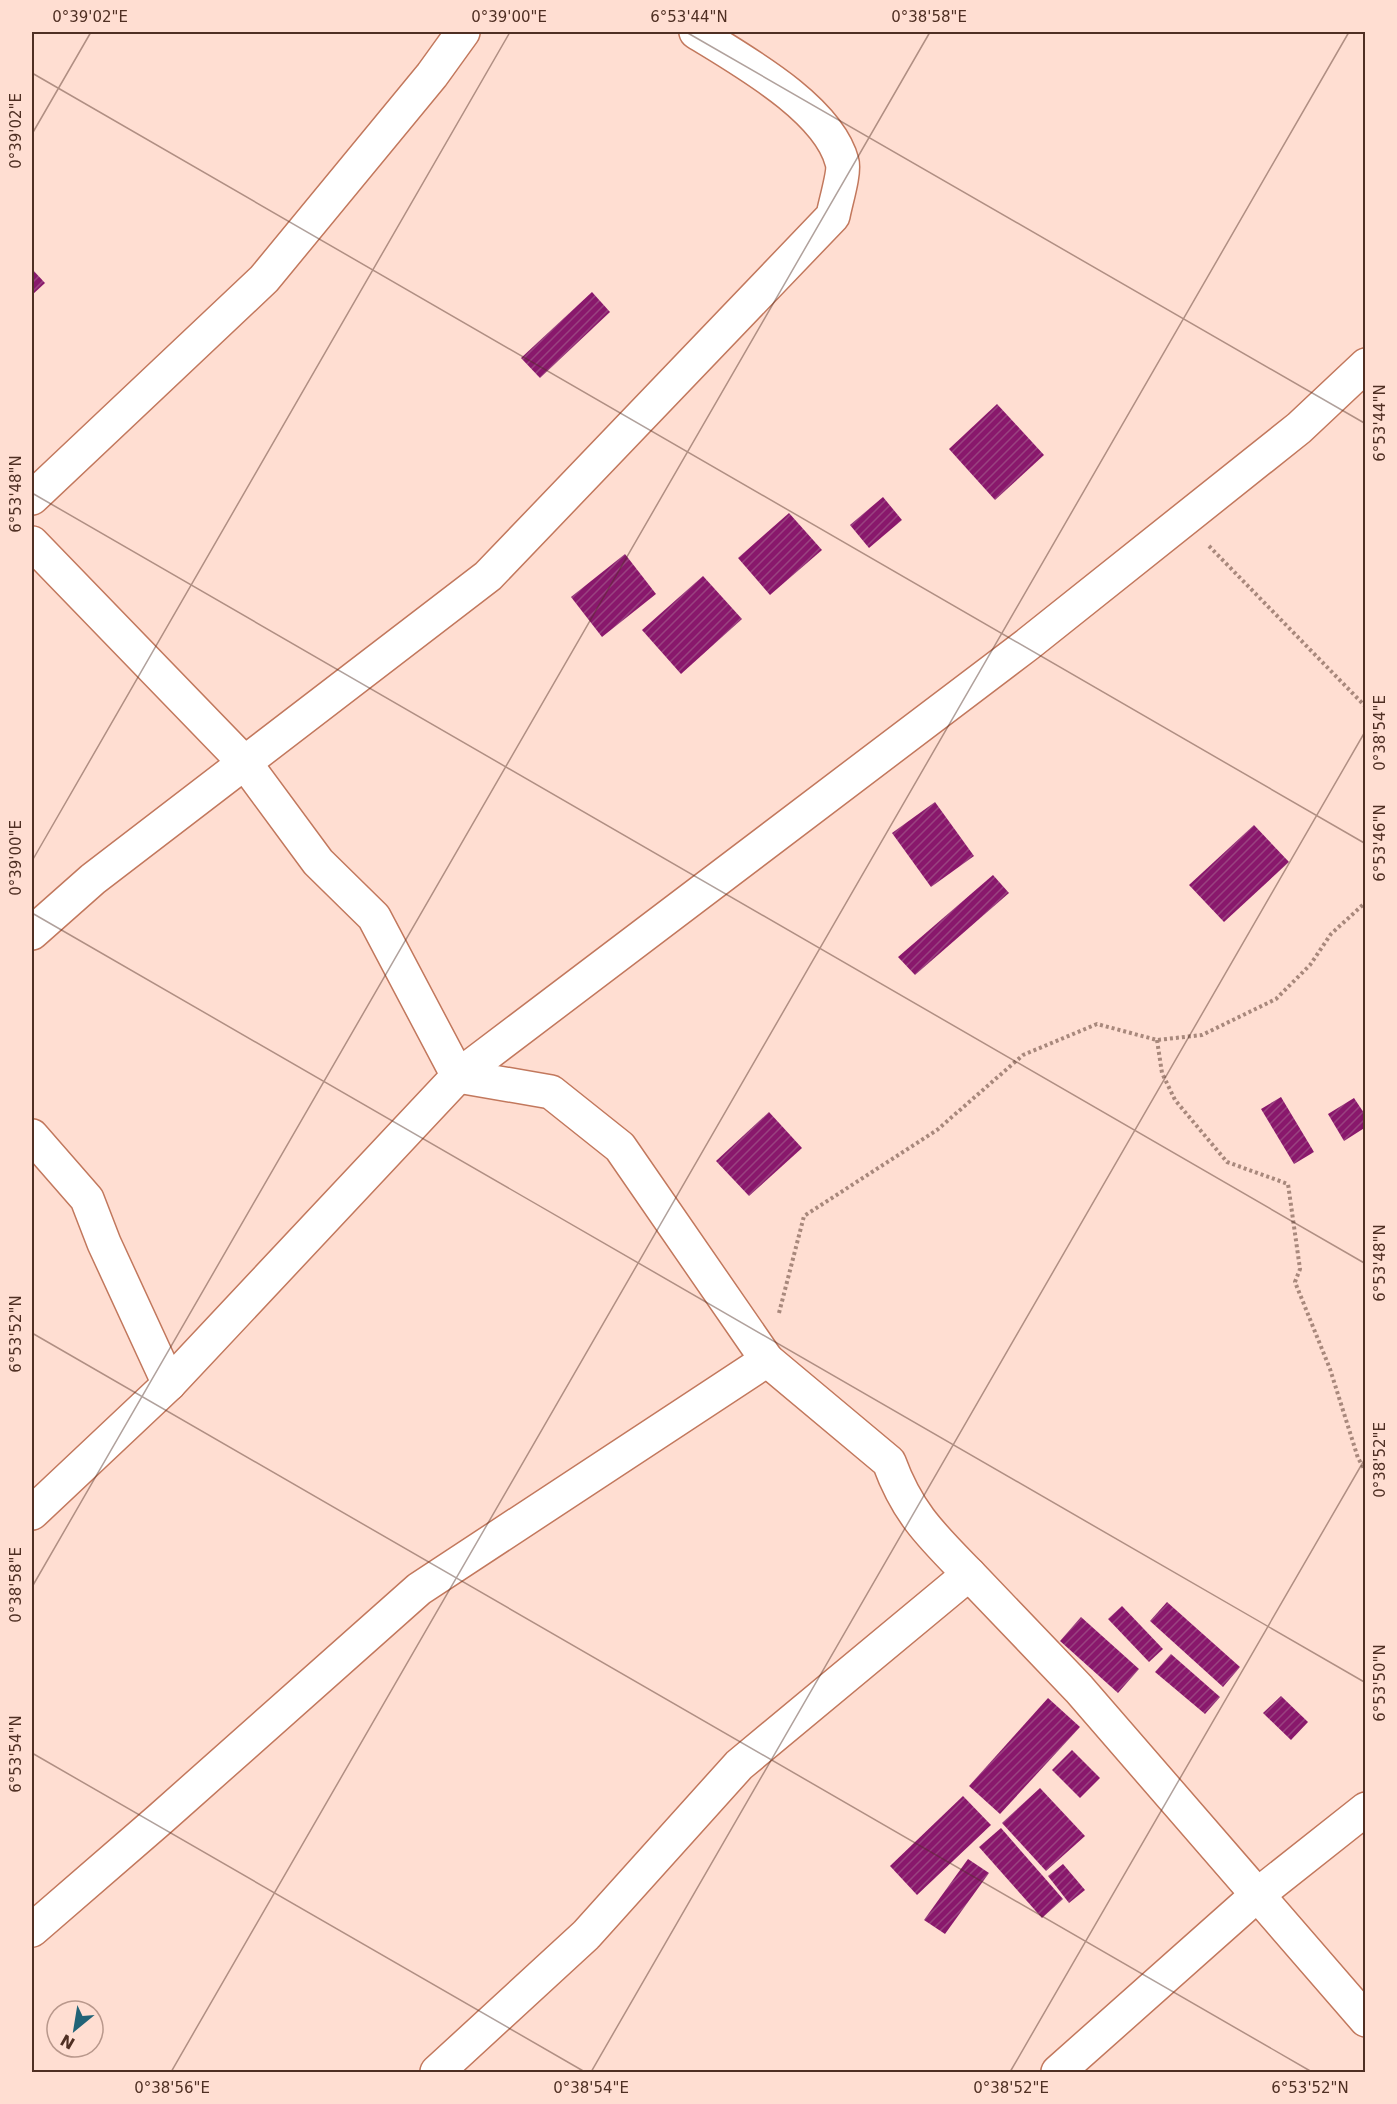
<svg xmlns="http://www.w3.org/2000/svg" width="1397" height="2104" viewBox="0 0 1397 2104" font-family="'DejaVu Sans',sans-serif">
<defs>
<pattern id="building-hatch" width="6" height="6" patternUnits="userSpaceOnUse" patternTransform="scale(1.5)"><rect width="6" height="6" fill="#89186c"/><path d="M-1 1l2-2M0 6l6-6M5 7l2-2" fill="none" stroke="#994280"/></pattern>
</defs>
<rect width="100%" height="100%" fill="#ffded2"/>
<g fill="url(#building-hatch)">
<path d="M 32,269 L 45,283 L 32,295 Z"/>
<path d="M 592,292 L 610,312 L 540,378 L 521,358 Z"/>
<path d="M 997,404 L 1044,455 L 995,500 L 949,449 Z"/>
<path d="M 883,497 L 902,520 L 869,548 L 850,525 Z"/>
<path d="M 789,513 L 822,550 L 770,595 L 738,558 Z"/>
<path d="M 625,554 L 656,594 L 602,637 L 571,597 Z"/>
<path d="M 703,576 L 742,619 L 681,674 L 642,630 Z"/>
<path d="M 935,802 L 974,856 L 931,887 L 892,833 Z"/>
<path d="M 1254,825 L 1289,862 L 1224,922 L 1189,885 Z"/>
<path d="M 993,875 L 1009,893 L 915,975 L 898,957 Z"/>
<path d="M 1281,1097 L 1314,1152 L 1294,1164 L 1261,1109 Z"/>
<path d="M 1354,1098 L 1366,1116 L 1366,1127 L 1344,1141 L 1328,1114 Z"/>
<path d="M 769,1112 L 802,1148 L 749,1196 L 716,1161 Z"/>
<path d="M 1167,1602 L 1240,1667 L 1223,1687 L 1150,1621 Z"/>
<path d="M 1122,1606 L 1163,1649 L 1149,1662 L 1108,1619 Z"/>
<path d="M 1081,1617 L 1139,1669 L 1118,1693 L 1060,1641 Z"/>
<path d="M 1171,1654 L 1220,1697 L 1205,1714 L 1155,1672 Z"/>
<path d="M 1281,1696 L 1308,1722 L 1291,1740 L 1263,1713 Z"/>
<path d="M 1048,1698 L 1080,1727 L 1000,1814 L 969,1786 Z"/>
<path d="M 1072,1750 L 1100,1778 L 1080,1798 L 1052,1770 Z"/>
<path d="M 1040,1788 L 1085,1836 L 1046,1871 L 1002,1823 Z"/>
<path d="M 963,1796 L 991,1825 L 917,1895 L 890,1866 Z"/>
<path d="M 1001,1828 L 1063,1899 L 1042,1918 L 979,1847 Z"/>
<path d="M 968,1859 L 989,1873 L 945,1934 L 924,1920 Z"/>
<path d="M 1063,1864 L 1085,1890 L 1069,1903 L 1048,1876 Z"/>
</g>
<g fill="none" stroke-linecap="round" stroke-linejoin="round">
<defs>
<g id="minor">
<path d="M 32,498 L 264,279 L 432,75 L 463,32"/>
<path d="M 32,543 L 245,763 L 318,862 L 374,917 L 458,1076 L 551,1092 L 620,1147 L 767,1360 L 419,1589 L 159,1820 L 32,1930"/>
<path d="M 32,933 L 93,879 L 488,576 L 833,216 C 835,204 845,172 842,162 C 828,108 741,60 696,32"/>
<path d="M 32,1136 L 87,1199 L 104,1243 L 169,1384"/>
<path d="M 767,1360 L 889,1462 C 908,1514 932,1536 969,1574"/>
<path d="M 32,1513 L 169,1384 L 458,1076 L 1028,644 L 1299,428 L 1366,365"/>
<path d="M 437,2072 L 586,1935 L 739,1765 L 969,1574 L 1079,1689 L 1366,2020"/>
<path d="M 1058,2072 L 1256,1896 L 1366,1809"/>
</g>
</defs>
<use href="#minor" stroke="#c2785d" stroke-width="36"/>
<g stroke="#a8887c" stroke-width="4" stroke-dasharray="3 3" stroke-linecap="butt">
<path d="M 1209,546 L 1366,707"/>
<path d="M 1157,1040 L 1162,1073 L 1175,1100 L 1227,1162 L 1288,1184 L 1300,1269 L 1295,1282 L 1330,1369 L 1358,1458 L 1366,1472"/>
<path d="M 779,1313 L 804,1216 L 937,1130 L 1023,1055 L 1097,1024 L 1157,1040 L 1202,1035 L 1276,999 L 1310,965 L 1331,934 L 1366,902"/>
</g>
<use href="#minor" stroke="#fff" stroke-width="33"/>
</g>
<path fill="none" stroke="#4f2f23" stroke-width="1.5" stroke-opacity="0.45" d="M 686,32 L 1366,424M 32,73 L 1366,844M 32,134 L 91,32M 32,493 L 1366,1264M 32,861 L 510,32M 32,913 L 1366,1683M 32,1333 L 1312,2072M 32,1587 L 930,32M 32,1753 L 585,2072M 171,2072 L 1349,32M 591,2072 L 1366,730M 1010,2072 L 1366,1457"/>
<rect width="1397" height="2104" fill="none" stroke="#ffded2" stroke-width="66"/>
<g transform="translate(75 2029) rotate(210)"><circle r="28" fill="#ffded2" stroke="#b9988c" stroke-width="1.5"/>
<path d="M0-4.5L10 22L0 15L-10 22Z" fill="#216377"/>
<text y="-9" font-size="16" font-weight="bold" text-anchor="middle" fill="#4f2f23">N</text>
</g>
<rect x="33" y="33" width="1331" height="2038" fill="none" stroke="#4f2f23" stroke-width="2"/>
<g font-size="15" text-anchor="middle" fill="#4f2f23">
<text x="90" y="22">0°39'02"E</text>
<text x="509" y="22">0°39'00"E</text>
<text x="689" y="22">6°53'44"N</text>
<text x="929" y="22">0°38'58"E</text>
<text transform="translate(16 131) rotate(-90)" y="5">0°39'02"E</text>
<text transform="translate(1380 423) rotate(-90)" y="5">6°53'44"N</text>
<text transform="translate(16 494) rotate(-90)" y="5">6°53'48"N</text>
<text transform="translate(1380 733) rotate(-90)" y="5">0°38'54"E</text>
<text transform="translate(1380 843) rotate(-90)" y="5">6°53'46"N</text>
<text transform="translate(16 858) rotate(-90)" y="5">0°39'00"E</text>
<text transform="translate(1380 1263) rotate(-90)" y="5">6°53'48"N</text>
<text transform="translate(16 1334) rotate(-90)" y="5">6°53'52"N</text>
<text transform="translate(1380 1460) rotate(-90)" y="5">0°38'52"E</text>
<text transform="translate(16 1585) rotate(-90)" y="5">0°38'58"E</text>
<text transform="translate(1380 1683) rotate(-90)" y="5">6°53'50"N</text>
<text transform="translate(16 1754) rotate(-90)" y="5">6°53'54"N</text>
<text x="172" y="2093">0°38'56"E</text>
<text x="591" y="2093">0°38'54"E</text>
<text x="1011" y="2093">0°38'52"E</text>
<text x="1310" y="2093">6°53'52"N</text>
</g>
</svg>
